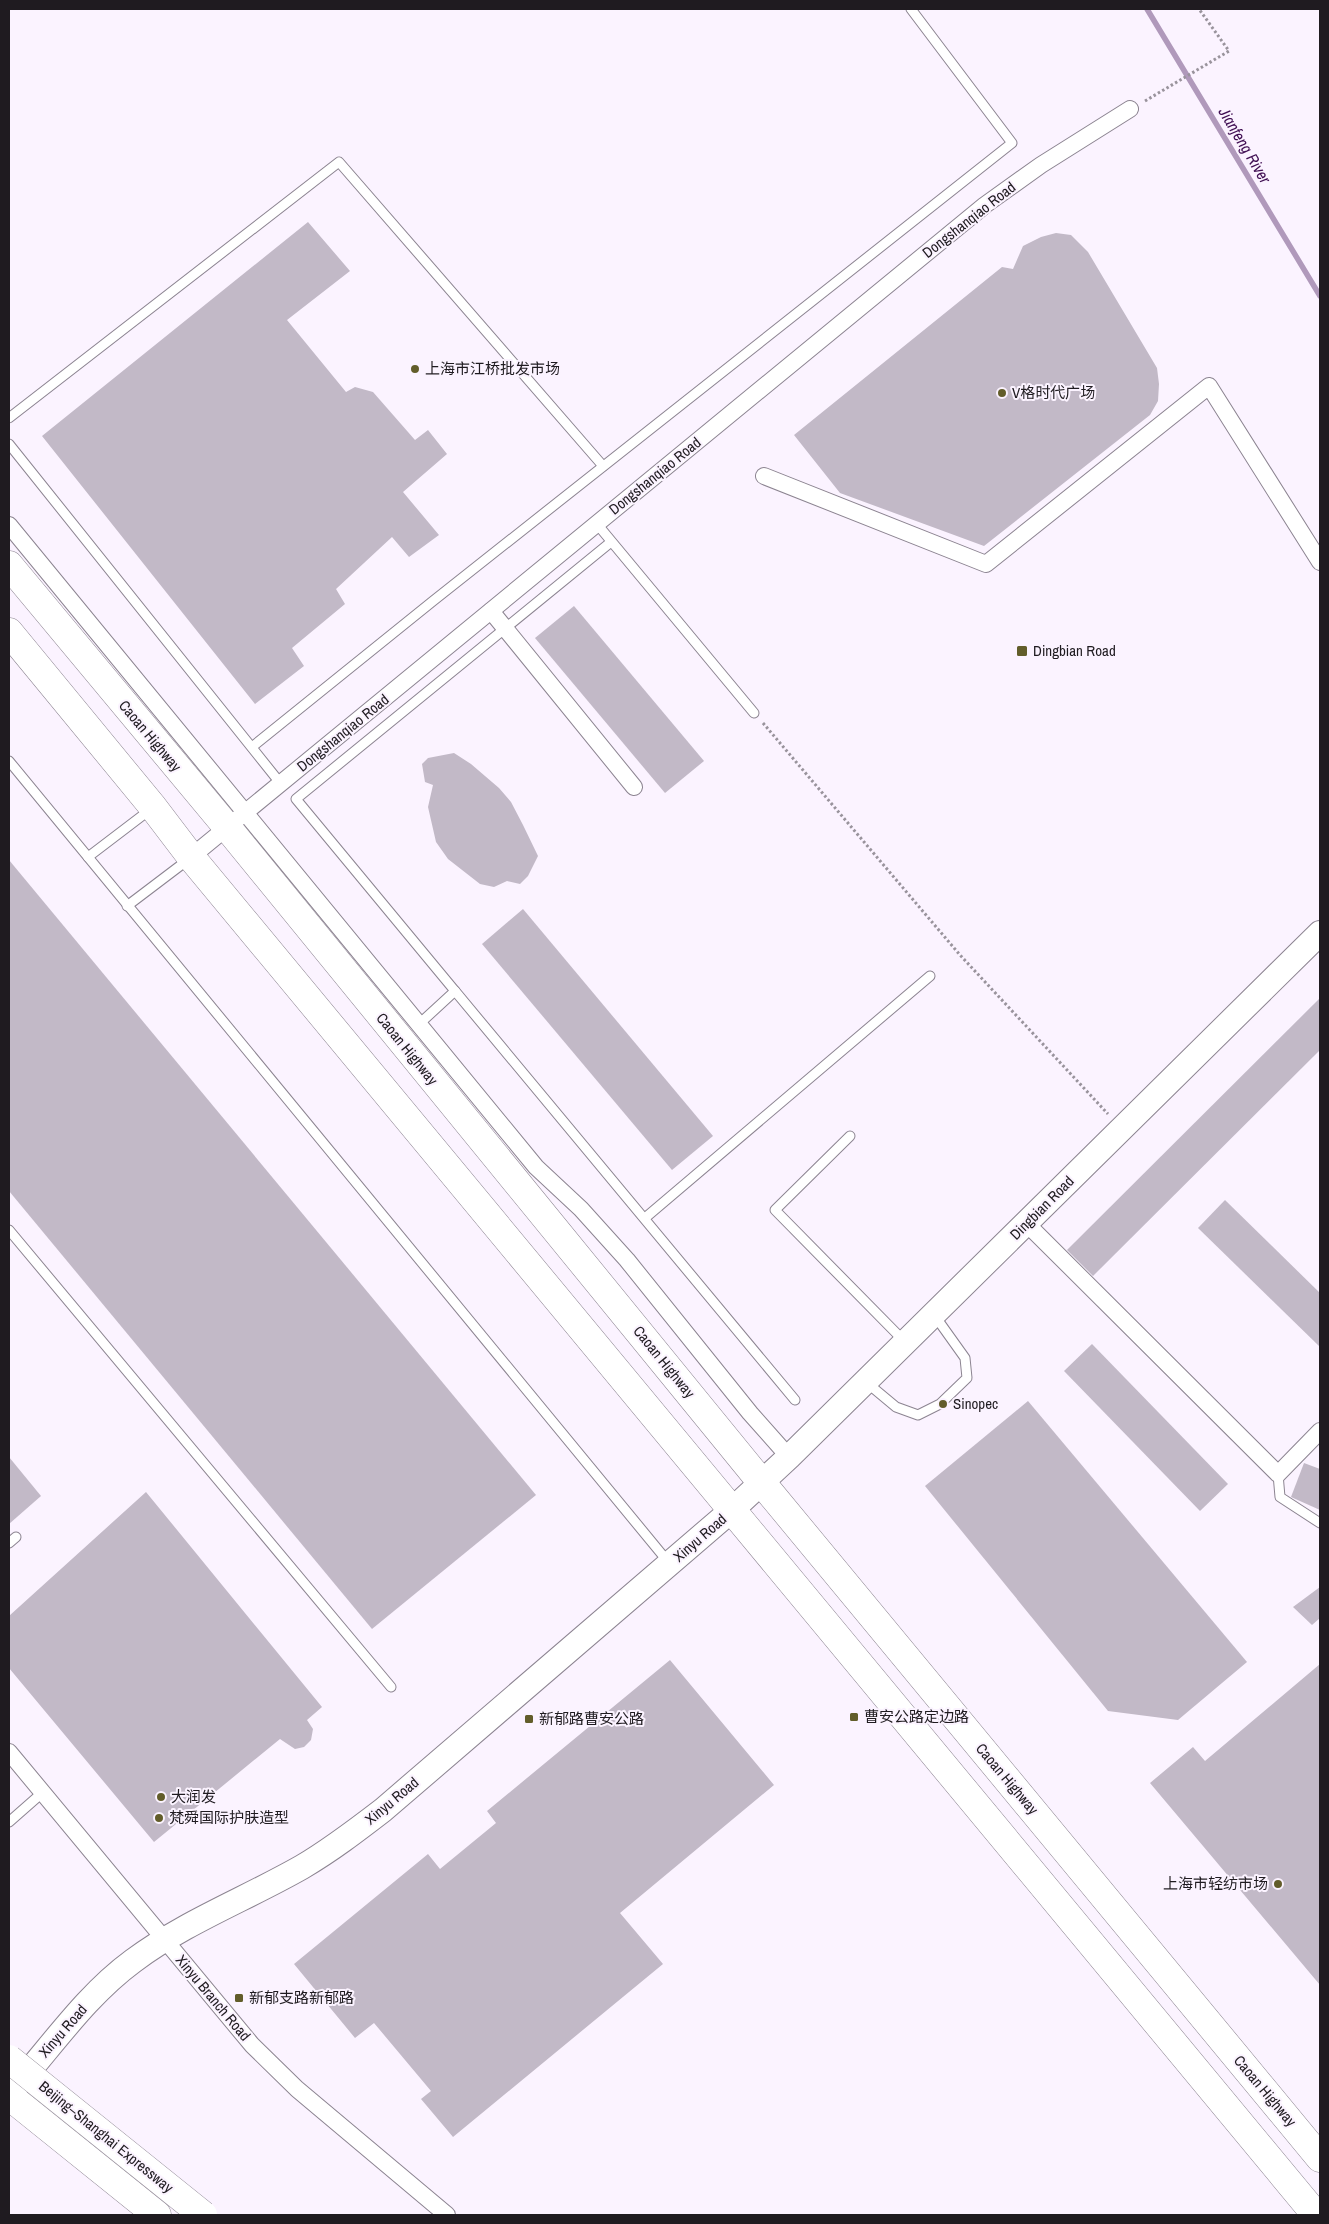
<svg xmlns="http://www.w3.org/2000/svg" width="1329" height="2224" viewBox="0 0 1329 2224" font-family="'Archivo Narrow','Noto Sans SC',sans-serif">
<rect width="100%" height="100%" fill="#fbf3ff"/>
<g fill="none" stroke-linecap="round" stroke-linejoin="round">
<path stroke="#b099bb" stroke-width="5.5" d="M 1147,9 L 1320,296"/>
</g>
<g fill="#c2b9c7">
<path d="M 308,222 L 350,271 L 287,320 L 346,392 L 355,387 L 373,392 L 415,440 L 428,430 L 447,454 L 403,492 L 439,535 L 409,557 L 392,537 L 336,589 L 345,604 L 292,648 L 304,666 L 255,704 L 42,436 Z"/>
<path d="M 1056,233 L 1071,235 L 1088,252 L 1157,368 L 1159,384 L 1158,401 L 1150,415 L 984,546 L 840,493 L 794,435 L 1002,267 L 1013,269 L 1023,246 L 1041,237 Z"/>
<path d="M 574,606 L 704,761 L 665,793 L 535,638 Z"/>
<path d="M 454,753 L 471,764 L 499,788 L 511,802 L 523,825 L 538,856 L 528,876 L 520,884 L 507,881 L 494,887 L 480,884 L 448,859 L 436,842 L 428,807 L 433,785 L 425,782 L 422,764 L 428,758 Z"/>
<path d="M 9,860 L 536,1495 L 372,1629 L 9,1191 Z"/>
<path d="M 523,909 L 713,1136 L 672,1170 L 482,944 Z"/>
<path d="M 1320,998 L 1320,1050 L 1093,1276 L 1067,1250 Z"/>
<path d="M 1225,1200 L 1320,1293 L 1320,1347 L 1198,1228 Z"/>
<path d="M 1092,1344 L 1228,1484 L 1200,1511 L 1064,1371 Z"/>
<path d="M 1028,1401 L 1247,1662 L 1178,1720 L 1108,1711 L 925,1486 Z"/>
<path d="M 9,1457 L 41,1496 L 9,1524 Z"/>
<path d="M 1304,1463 L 1320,1469 L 1320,1510 L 1291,1497 Z"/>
<path d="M 146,1492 L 322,1707 L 307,1720 L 313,1729 L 311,1740 L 304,1747 L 295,1749 L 280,1739 L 154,1842 L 9,1668 L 9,1616 Z"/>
<path d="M 1320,1587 L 1320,1618 L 1312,1625 L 1293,1607 Z"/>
<path d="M 670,1660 L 774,1785 L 620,1913 L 663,1964 L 453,2137 L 421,2099 L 431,2091 L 374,2023 L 355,2038 L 294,1964 L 428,1854 L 440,1869 L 496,1823 L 487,1811 Z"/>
<path d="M 1320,1664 L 1320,1985 L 1150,1783 L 1193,1747 L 1205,1761 Z"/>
</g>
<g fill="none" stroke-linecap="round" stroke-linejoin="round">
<defs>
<g id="lane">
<path d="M 9,418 L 339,162 L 603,466"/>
<path d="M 9,444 L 281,784"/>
<path d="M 597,524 L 754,713"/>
<path d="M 252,747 L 433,601 L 1012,143 L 911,9"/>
<path d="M 9,761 L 669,1563"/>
<path d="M 88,857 L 151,809"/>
<path d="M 127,906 L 189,859"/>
<path d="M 455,991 L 795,1400"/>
<path d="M 417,1026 L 455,991 L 296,799 L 611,542"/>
<path d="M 850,1136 L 775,1210 L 905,1342"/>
<path d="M 645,1218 L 930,976"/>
<path d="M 9,1230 L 391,1687"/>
<path d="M 866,1382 L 896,1407 L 918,1415 L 940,1404 L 967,1378 L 965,1358 L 935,1316"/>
<path d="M 1278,1474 L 1280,1497 L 1320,1523"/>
<path d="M 9,1543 L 16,1537"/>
<path d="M 9,1822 L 42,1793"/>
</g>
<g id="street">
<path d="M 764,476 L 986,564 L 1209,386 L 1320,562"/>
<path d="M 9,525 L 536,1167 L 581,1209 L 627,1260 L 750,1413 L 789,1457"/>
<path d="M 491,611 L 634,787"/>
<path d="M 191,857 L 985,205 L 1041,165 L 1130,109"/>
<path d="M 1026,1223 L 1278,1474 L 1320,1431"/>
<path d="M 9,1752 L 252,2045 L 297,2089 L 447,2215"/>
</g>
<path id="secondary" d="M 9,2094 C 50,2049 84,1997 133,1961 C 185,1922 246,1899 302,1867 C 331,1850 357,1830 383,1810 L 733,1509 L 789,1457 L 1320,933"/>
<g id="highway">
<path d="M 9,565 L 227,827 L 762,1483 L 1320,2158"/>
<path d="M 9,632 L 153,807 L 191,857 L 1316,2215"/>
<path d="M 9,2096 L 157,2215"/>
</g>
</defs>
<use href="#lane" stroke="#8c8491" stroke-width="11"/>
<use href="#street" stroke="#8c8491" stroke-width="18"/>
<use href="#secondary" stroke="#8c8491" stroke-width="26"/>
<use href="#highway" stroke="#8c8491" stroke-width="29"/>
<g stroke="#99939c" stroke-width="3" stroke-dasharray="2.5 2.5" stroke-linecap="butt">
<path d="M 1145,101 L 1229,51 L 1199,9"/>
<path d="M 763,723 L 960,955 L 1108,1114"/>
</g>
<use href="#lane" stroke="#fff" stroke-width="9"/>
<use href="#street" stroke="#fff" stroke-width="16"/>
<use href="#secondary" stroke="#fff" stroke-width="24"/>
<use href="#highway" stroke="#fff" stroke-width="28"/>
<defs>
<path id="highway-bridge" d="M 9,2059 L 203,2215"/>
</defs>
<use href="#highway-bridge" stroke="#8c8491" stroke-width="29" stroke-linecap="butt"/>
<use href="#highway-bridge" stroke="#fff" stroke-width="28"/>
</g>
<g fill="#625d2a" stroke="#fbf3ff" stroke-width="2">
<circle cx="415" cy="369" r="5"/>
<circle cx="1002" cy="393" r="5"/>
<rect x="1016" y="645" width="12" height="12" rx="2.5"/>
<circle cx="943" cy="1404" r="5"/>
<rect x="849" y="1712" width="10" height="10" rx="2.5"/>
<rect x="524" y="1714" width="10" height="10" rx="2.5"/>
<circle cx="161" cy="1797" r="5"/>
<circle cx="159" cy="1818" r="5"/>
<circle cx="1278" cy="1884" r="5"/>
<rect x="234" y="1993" width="10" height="10" rx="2.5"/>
</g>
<g text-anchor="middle" stroke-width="4" stroke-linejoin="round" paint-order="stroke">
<g font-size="15" fill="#1f1b20" stroke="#fbf3ff">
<text transform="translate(969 220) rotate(-38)" y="5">Dongshanqiao Road</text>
<text transform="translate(655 476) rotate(-39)" y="5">Dongshanqiao Road</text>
<text transform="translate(343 733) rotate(-39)" y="5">Dongshanqiao Road</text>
<text transform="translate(150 736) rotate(50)" y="5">Caoan Highway</text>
<text transform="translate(407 1049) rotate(51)" y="5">Caoan Highway</text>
<text transform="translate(1042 1208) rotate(-45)" y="5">Dingbian Road</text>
<text transform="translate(664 1362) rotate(51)" y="5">Caoan Highway</text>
<text transform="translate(700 1538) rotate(-41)" y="5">Xinyu Road</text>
<text transform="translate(1007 1779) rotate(50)" y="5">Caoan Highway</text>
<text transform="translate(392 1801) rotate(-40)" y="5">Xinyu Road</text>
<text transform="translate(213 1998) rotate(50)" y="5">Xinyu Branch Road</text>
<text transform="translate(63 2031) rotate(-49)" y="5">Xinyu Road</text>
<text transform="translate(1265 2091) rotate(50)" y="5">Caoan Highway</text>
<text transform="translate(106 2137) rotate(39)" y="5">Beijing–Shanghai Expressway</text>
</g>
<g font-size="15" fill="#1f1b20" stroke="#fbf3ff" text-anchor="start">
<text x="425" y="374">上海市江桥批发市场</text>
<text x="1012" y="398">V格时代广场</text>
<text x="1033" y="656">Dingbian Road</text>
<text x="953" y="1409">Sinopec</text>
<text x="864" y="1722">曹安公路定边路</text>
<text x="539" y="1724">新郁路曹安公路</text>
<text x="171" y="1802">大润发</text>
<text x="169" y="1823">梵舜国际护肤造型</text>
<text x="1268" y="1889" text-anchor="end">上海市轻纺市场</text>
<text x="249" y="2003">新郁支路新郁路</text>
</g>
<g font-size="16" font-style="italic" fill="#400f53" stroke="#fbf3ff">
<text transform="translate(1245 145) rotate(59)" y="6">Jianfeng River</text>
</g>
</g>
<rect width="1329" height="2224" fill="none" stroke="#1f1b20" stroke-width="20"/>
</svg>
